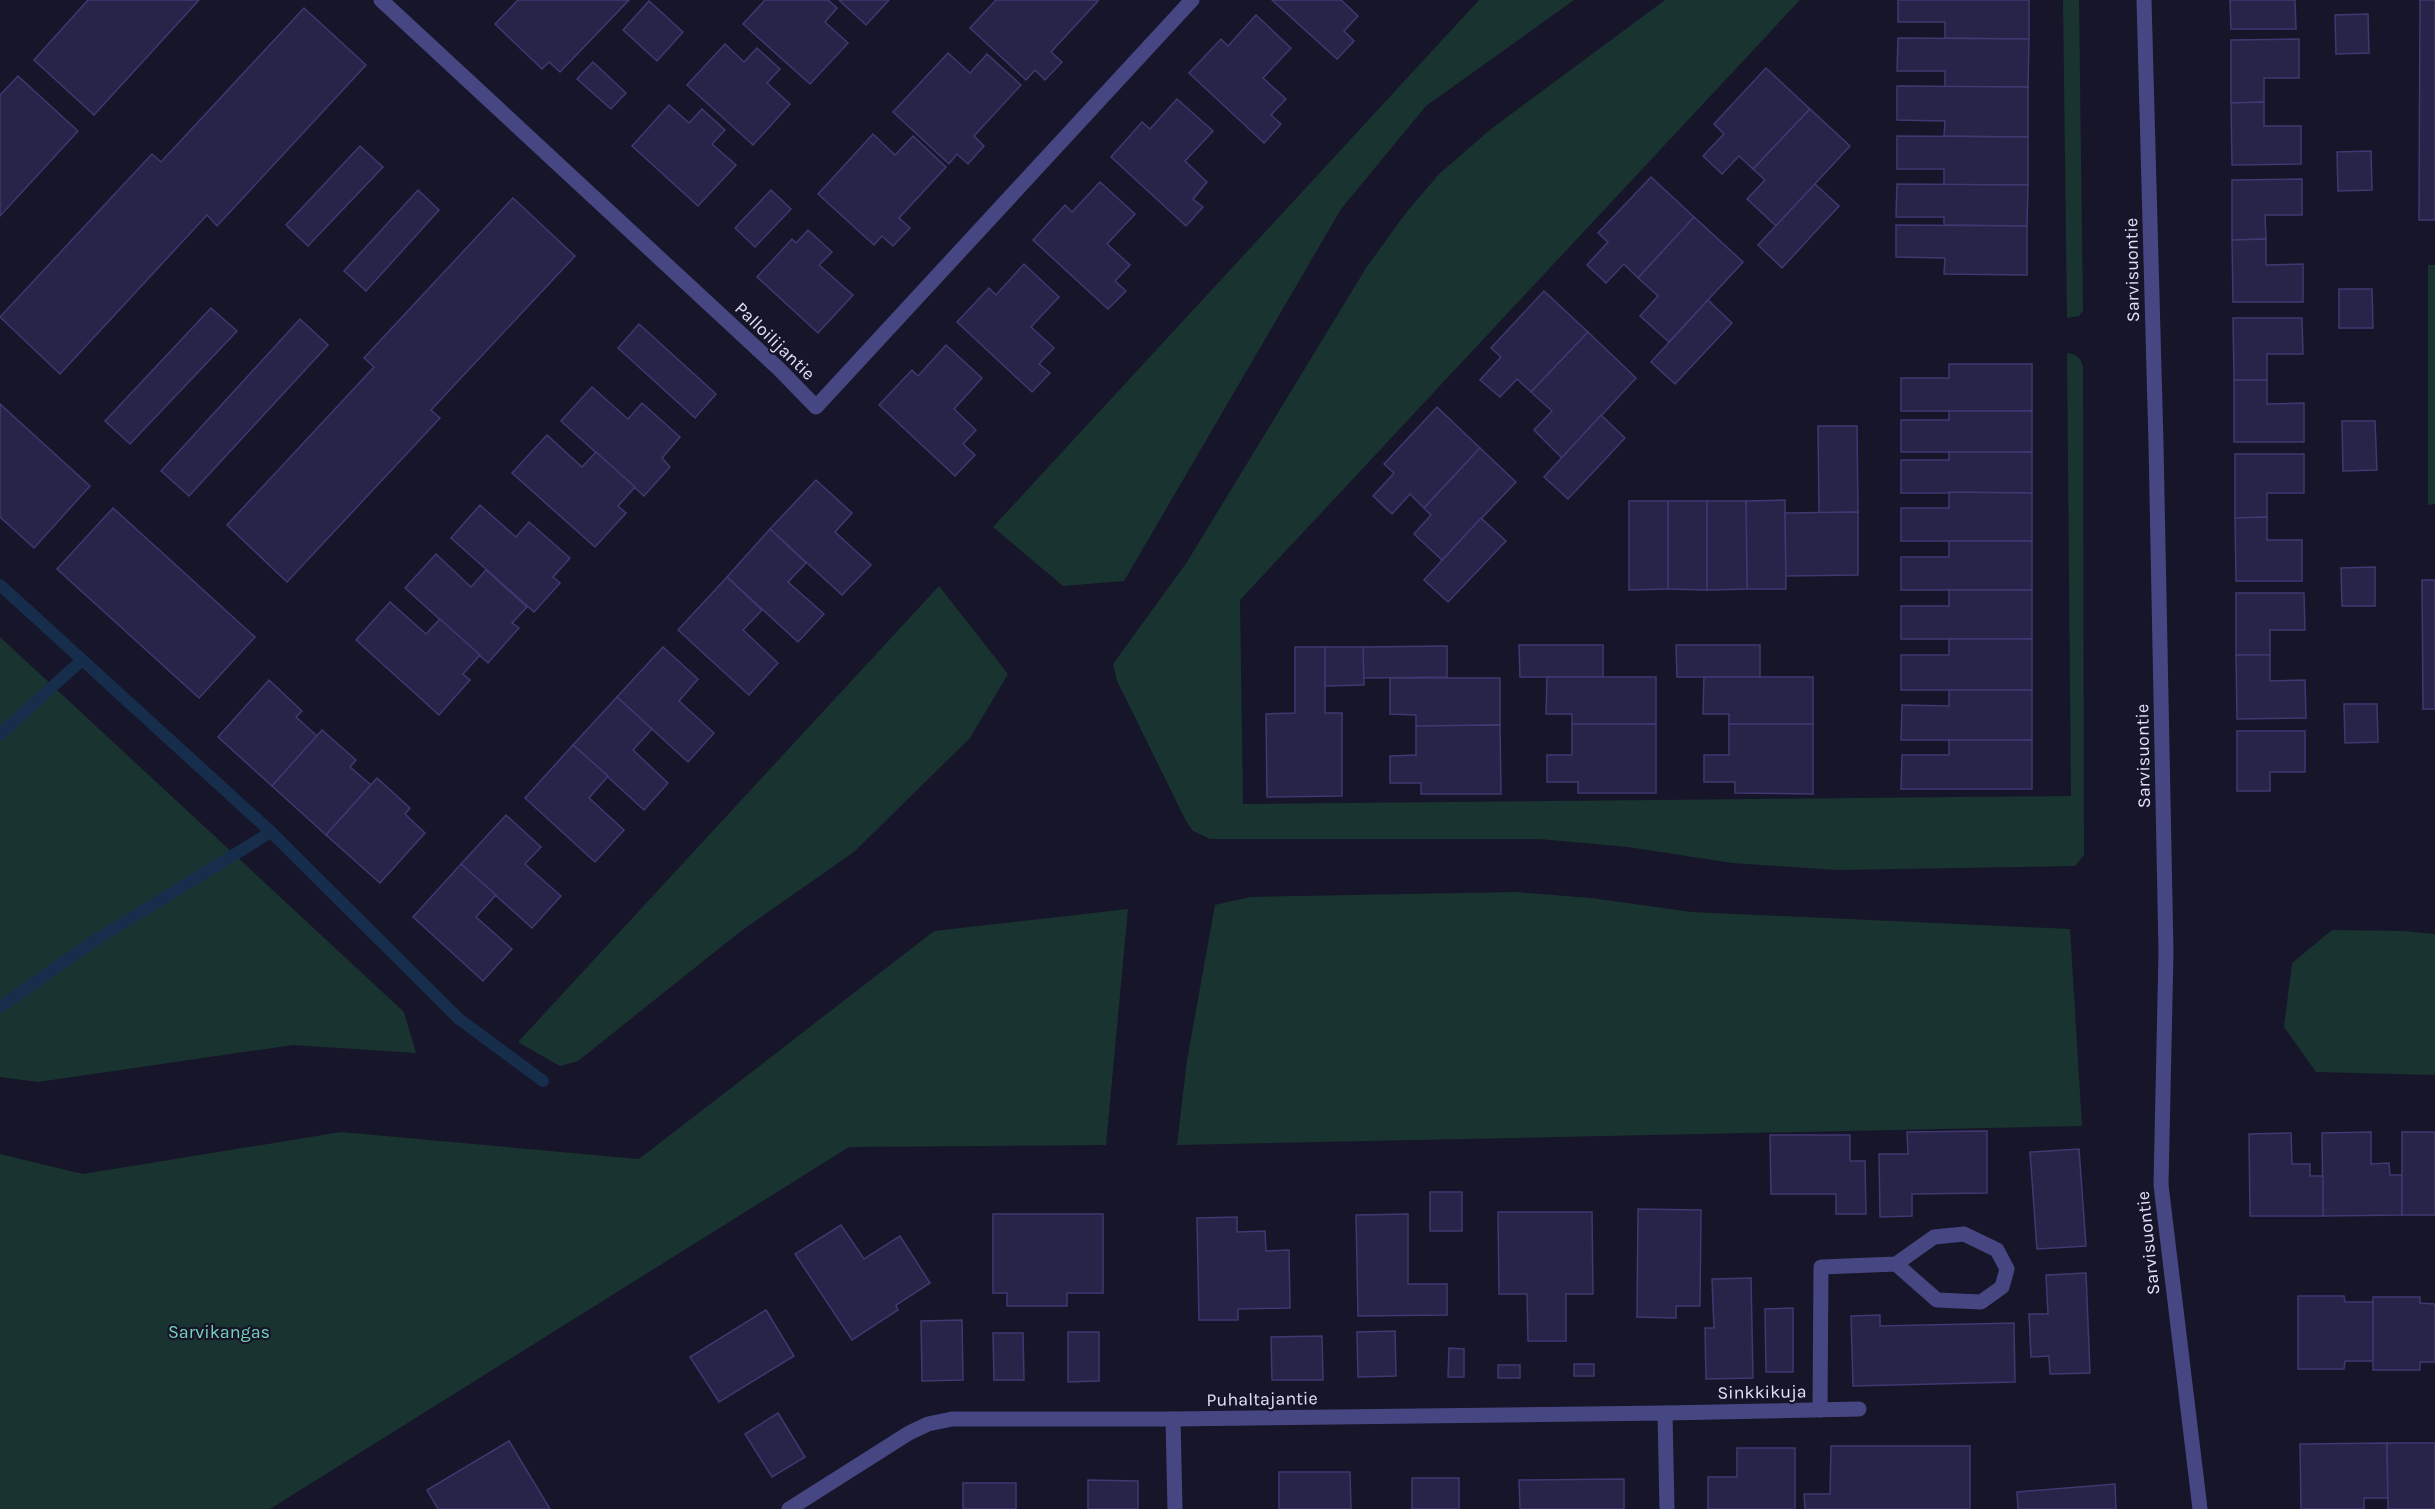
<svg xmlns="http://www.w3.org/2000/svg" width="2435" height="1509" viewBox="0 0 2435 1509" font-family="Karla,sans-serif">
<rect width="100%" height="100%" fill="#171529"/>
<g fill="#183330">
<path d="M 1479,0 L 1574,0 L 1426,106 L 1341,209 L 1124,581 L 1063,586 L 993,527 Z"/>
<path d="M 1665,0 L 1800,0 L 1240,600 L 1243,804 L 2071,796 L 2067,353 C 2077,354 2080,357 2083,367 L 2084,855 L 2075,866 L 1837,870 L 1732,863 L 1628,847 L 1539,839 L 1210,839 L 1193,831 L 1186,821 L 1117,681 L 1113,664 L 1187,562 L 1366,268 L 1405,214 L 1439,174 L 1491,129 Z"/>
<path d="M 2063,0 L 2079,0 L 2083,311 L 2079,316 L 2067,318 Z"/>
<path d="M 2428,265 L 2435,265 L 2435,504 L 2428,505 Z"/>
<path d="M 939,586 L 1008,674 L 970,738 L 854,852 L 741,931 L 578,1061 L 560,1066 L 518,1042 Z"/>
<path d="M 0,637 L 404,1012 L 416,1053 L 293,1045 L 38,1082 L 0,1077 Z"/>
<path d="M 1516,892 L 1591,898 L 1692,912 L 2070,929 L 2082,1126 L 1177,1145 L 1187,1060 L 1215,905 L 1250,897 Z"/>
<path d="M 1128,909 L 1106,1145 L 849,1147 L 270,1509 L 0,1509 L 0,1154 L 83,1174 L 341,1132 L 639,1159 L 934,931 Z"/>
<path d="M 2332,930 L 2404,931 L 2435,934 L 2435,1075 L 2316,1072 L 2284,1027 L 2292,963 Z"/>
</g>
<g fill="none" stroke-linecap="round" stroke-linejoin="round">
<g stroke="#162e4c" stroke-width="12">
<path d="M 0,585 L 271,832 L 459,1019 L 543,1081"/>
<path d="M 0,734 L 82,660"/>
<path d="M 0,1007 L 94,941 L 271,832"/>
</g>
</g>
<g fill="#282348" stroke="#403871" stroke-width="1.5">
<path d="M 88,0 L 199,0 L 94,115 L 34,60 Z"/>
<path d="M 518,0 L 629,0 L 560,72 L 549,62 L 542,69 L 495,24 Z"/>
<path d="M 765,0 L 828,0 L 837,8 L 825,22 L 848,43 L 810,84 L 743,24 Z"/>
<path d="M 839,0 L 889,0 L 866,25 Z"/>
<path d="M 996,0 L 1097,0 L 1098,1 L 1051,52 L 1062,62 L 1045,80 L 1035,70 L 1026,80 L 970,28 Z"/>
<path d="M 1272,0 L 1341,0 L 1358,16 L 1344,31 L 1354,41 L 1337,59 Z"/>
<path d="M 1898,0 L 2029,0 L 2029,39 L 1945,38 L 1945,22 L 1898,22 Z"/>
<path d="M 2230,0 L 2295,0 L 2296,29 L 2231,29 Z"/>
<path d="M 2420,0 L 2435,0 L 2435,220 L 2419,220 Z"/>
<path d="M 649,1 L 683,32 L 657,61 L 623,30 Z"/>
<path d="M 304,8 L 366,65 L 217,226 L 207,215 L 60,374 L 0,317 L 152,154 L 161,162 Z"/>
<path d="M 2368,14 L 2369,53 L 2336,54 L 2335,15 Z"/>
<path d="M 1256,15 L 1291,48 L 1263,78 L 1286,99 L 1271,115 L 1281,124 L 1264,143 L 1189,73 L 1221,39 L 1228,46 Z"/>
<path d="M 1898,38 L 2029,39 L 2028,87 L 1945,87 L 1945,71 L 1897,71 Z"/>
<path d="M 2299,39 L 2299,78 L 2264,78 L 2264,102 L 2231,103 L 2231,40 Z"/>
<path d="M 725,44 L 744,62 L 757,48 L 780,69 L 767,83 L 790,104 L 753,145 L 687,85 Z"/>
<path d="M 948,53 L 970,73 L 987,54 L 1021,85 L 974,136 L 984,146 L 968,164 L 957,154 L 949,164 L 893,112 Z"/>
<path d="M 593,62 L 626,93 L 611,109 L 577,79 Z"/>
<path d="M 1766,68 L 1810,109 L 1753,169 L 1739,156 L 1722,174 L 1703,156 L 1724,134 L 1714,124 Z"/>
<path d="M 18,76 L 78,131 L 0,216 L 0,95 Z"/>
<path d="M 1897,86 L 2028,87 L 2028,137 L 1944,136 L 1945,121 L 1897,120 Z"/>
<path d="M 1177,99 L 1213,131 L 1185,161 L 1207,182 L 1193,199 L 1203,207 L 1186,226 L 1111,157 L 1142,122 L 1150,129 Z"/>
<path d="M 2264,102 L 2264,126 L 2301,126 L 2301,164 L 2232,165 L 2231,103 Z"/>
<path d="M 669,105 L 689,123 L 702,109 L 725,130 L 712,144 L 736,165 L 698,206 L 632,146 Z"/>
<path d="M 1810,109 L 1850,146 L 1776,226 L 1747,199 L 1765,180 L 1753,169 Z"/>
<path d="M 873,134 L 895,155 L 913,136 L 946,167 L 899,218 L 910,228 L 893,246 L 882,236 L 874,245 L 818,194 Z"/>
<path d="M 1897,136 L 2028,137 L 2028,185 L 1944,185 L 1944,169 L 1897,169 Z"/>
<path d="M 360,146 L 383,167 L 308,246 L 286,225 Z"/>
<path d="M 2371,151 L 2372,190 L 2338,191 L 2337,152 Z"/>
<path d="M 1651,177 L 1694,217 L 1638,278 L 1624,264 L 1606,283 L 1587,265 L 1608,242 L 1598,233 Z"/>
<path d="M 2302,179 L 2302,215 L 2265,215 L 2266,239 L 2232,240 L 2232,180 Z"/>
<path d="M 1100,182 L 1135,214 L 1107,244 L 1130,265 L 1115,281 L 1126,291 L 1108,309 L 1033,240 L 1065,205 L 1072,212 Z"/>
<path d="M 1815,184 L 1839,206 L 1782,268 L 1758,245 Z"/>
<path d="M 1897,184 L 2028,185 L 2027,226 L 1944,225 L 1944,217 L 1896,217 Z"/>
<path d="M 418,190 L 439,210 L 366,291 L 344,271 Z"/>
<path d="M 771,190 L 791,209 L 755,247 L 735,228 Z"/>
<path d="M 513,198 L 575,256 L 431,410 L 440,418 L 287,582 L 227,525 L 374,367 L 364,358 Z"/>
<path d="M 1694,217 L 1743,262 L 1669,342 L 1640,316 L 1658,296 L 1638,278 Z"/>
<path d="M 1896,225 L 2027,226 L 2027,275 L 1944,274 L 1945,258 L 1896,257 Z"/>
<path d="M 808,230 L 832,252 L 819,265 L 853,295 L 818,333 L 757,277 L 792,239 L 796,243 Z"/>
<path d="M 2266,239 L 2266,265 L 2303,264 L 2303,302 L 2233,302 L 2232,240 Z"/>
<path d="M 1024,264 L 1059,297 L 1031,327 L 1054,348 L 1039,364 L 1050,373 L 1032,392 L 957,322 L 989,288 L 996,295 Z"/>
<path d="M 2339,289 L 2372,289 L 2373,328 L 2339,328 Z"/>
<path d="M 1544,291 L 1588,332 L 1531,392 L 1517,379 L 1500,397 L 1480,380 L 1501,357 L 1491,348 Z"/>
<path d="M 1708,300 L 1732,323 L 1675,384 L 1651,362 Z"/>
<path d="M 211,308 L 237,331 L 130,444 L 105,421 Z"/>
<path d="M 2233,318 L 2302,318 L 2303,354 L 2267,354 L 2267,380 L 2234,380 Z"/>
<path d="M 300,319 L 328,345 L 189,496 L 161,471 Z"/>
<path d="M 639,324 L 716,394 L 695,418 L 618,348 Z"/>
<path d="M 1588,332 L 1636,378 L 1562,458 L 1534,430 L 1552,411 L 1531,392 Z"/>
<path d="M 946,345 L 982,378 L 954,409 L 976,430 L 963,444 L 975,455 L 955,476 L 879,405 L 912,370 L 918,376 Z"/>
<path d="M 1949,364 L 2032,364 L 2032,411 L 1901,411 L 1901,378 L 1949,378 Z"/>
<path d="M 2234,380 L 2267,380 L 2267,404 L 2304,403 L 2304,442 L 2234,442 Z"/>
<path d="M 592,387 L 628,419 L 642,403 L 680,437 L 662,458 L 670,467 L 644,496 L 561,421 Z"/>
<path d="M 0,404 L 90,486 L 34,548 L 0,517 Z"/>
<path d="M 1437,407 L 1480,448 L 1424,508 L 1410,494 L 1392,514 L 1373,496 L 1394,473 L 1384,464 Z"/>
<path d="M 1949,411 L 2032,411 L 2032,452 L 1901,452 L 1901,420 L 1949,420 Z"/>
<path d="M 1601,415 L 1625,438 L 1568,499 L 1544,477 Z"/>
<path d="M 2342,421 L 2375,421 L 2377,470 L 2343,471 Z"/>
<path d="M 1818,426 L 1857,426 L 1858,512 L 1819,513 Z"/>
<path d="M 547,435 L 582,467 L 596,452 L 635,487 L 618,506 L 626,513 L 595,547 L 512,473 Z"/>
<path d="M 1480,448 L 1516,482 L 1442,560 L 1414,534 L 1431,515 L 1424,508 Z"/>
<path d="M 1949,452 L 2032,452 L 2032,493 L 1901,493 L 1901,460 L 1949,460 Z"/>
<path d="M 2235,454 L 2304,454 L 2304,493 L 2267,493 L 2267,517 L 2235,518 Z"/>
<path d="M 816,480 L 852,513 L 835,532 L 871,565 L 842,595 L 770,529 Z"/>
<path d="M 1949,492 L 2032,493 L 2032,541 L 1901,541 L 1901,508 L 1949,508 Z"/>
<path d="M 1785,500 L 1786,589 L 1747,589 L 1746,501 Z"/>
<path d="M 1629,501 L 1668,501 L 1668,589 L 1629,590 Z"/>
<path d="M 1668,501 L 1707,501 L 1707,590 L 1668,589 Z"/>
<path d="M 1707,501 L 1746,501 L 1747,589 L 1707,590 Z"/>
<path d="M 480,505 L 516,537 L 529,522 L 570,558 L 553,577 L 560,583 L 534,612 L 451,538 Z"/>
<path d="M 113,508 L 255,637 L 199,698 L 57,569 Z"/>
<path d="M 1858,512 L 1858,575 L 1786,576 L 1785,513 Z"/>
<path d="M 2267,517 L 2267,540 L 2302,540 L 2302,581 L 2236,581 L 2235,518 Z"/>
<path d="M 1481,518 L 1506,541 L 1448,602 L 1424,580 Z"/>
<path d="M 770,529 L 806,563 L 788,582 L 824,614 L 798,642 L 727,577 Z"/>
<path d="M 1949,541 L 2032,541 L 2032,590 L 1901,590 L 1901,557 L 1949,557 Z"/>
<path d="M 436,554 L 471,587 L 486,570 L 527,607 L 512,623 L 519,628 L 488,663 L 405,588 Z"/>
<path d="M 2375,567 L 2375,606 L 2342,606 L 2341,568 Z"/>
<path d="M 727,577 L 762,610 L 743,630 L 778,663 L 749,695 L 678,630 Z"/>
<path d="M 2422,580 L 2435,580 L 2435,709 L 2423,709 Z"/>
<path d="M 1949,590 L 2032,590 L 2032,639 L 1901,639 L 1901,606 L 1949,606 Z"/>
<path d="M 2236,593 L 2304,593 L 2305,630 L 2270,630 L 2270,655 L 2236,655 Z"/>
<path d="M 390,602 L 426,634 L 440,619 L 480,655 L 463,674 L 470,680 L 439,715 L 356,640 Z"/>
<path d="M 1949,639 L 2032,639 L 2032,690 L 1901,690 L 1901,655 L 1949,655 Z"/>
<path d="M 1519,645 L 1603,645 L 1603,677 L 1520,677 Z"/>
<path d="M 1676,645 L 1760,645 L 1760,677 L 1677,677 Z"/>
<path d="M 1447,646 L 1447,677 L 1363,678 L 1363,647 Z"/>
<path d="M 663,647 L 698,679 L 679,701 L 714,733 L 688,762 L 617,697 Z"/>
<path d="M 1295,647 L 1325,647 L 1325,713 L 1342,713 L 1342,796 L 1267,797 L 1266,714 L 1295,713 Z"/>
<path d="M 1325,647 L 1363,647 L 1364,685 L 1325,686 Z"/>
<path d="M 2236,655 L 2270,655 L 2270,681 L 2305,680 L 2306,718 L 2237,719 Z"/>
<path d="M 1547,677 L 1656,677 L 1656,724 L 1572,724 L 1572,714 L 1546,714 Z"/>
<path d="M 1704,677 L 1813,677 L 1813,724 L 1729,724 L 1729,714 L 1703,714 Z"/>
<path d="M 1390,678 L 1500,678 L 1500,725 L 1416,726 L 1416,715 L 1390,714 Z"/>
<path d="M 269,680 L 302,711 L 296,717 L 317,736 L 272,786 L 218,737 Z"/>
<path d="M 1949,690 L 2032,690 L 2032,740 L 1901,740 L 1902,705 L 1949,706 Z"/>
<path d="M 617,697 L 652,729 L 633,750 L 668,783 L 644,810 L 573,745 Z"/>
<path d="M 2344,704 L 2377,704 L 2378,742 L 2345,743 Z"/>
<path d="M 1572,724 L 1656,724 L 1656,793 L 1578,793 L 1578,782 L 1547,782 L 1547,755 L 1572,755 Z"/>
<path d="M 1729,724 L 1813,724 L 1813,794 L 1735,793 L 1735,782 L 1704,782 L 1704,755 L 1729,755 Z"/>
<path d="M 1500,725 L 1501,794 L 1421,794 L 1421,783 L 1390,783 L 1390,756 L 1416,755 L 1416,726 Z"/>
<path d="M 322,730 L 356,760 L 350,767 L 371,785 L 326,835 L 272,786 Z"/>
<path d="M 2237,731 L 2305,731 L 2305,772 L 2270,772 L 2270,791 L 2237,791 Z"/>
<path d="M 1949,740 L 2032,740 L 2032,789 L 1901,789 L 1902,755 L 1949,755 Z"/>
<path d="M 573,745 L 608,776 L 589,798 L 624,830 L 595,862 L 525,798 Z"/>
<path d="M 377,778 L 410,808 L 405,814 L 425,833 L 380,883 L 326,835 Z"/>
<path d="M 506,815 L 541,847 L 525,864 L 561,896 L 532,928 L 461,864 Z"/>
<path d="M 461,864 L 496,895 L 476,917 L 512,949 L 483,981 L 413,917 Z"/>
<path d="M 1987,1131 L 1987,1193 L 1912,1194 L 1912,1216 L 1880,1217 L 1879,1154 L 1908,1154 L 1907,1132 Z"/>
<path d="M 2371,1132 L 2371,1164 L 2389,1163 L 2390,1175 L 2402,1175 L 2402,1215 L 2323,1216 L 2322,1133 Z"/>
<rect x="2402" y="1132" width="33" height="83"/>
<path d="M 2291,1133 L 2292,1164 L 2310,1164 L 2310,1176 L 2323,1176 L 2323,1216 L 2250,1216 L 2249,1134 Z"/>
<path d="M 1770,1135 L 1850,1135 L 1850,1161 L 1865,1161 L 1866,1214 L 1836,1214 L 1836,1194 L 1771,1194 Z"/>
<path d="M 2079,1149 L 2086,1246 L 2037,1249 L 2030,1152 Z"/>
<rect x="1430" y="1192" width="32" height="39"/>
<path d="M 1638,1209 L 1701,1210 L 1700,1306 L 1676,1306 L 1676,1318 L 1637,1317 Z"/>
<path d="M 1498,1212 L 1592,1212 L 1593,1294 L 1566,1294 L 1566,1341 L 1528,1341 L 1527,1294 L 1499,1294 Z"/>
<path d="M 993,1214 L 1103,1214 L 1103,1293 L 1067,1293 L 1067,1306 L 1007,1306 L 1007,1293 L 993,1293 Z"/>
<path d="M 1408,1214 L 1408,1284 L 1447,1284 L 1447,1315 L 1358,1316 L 1356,1215 Z"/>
<path d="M 1237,1217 L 1237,1232 L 1265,1231 L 1266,1251 L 1289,1250 L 1290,1308 L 1238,1309 L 1238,1320 L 1199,1320 L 1197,1218 Z"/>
<path d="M 841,1225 L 864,1259 L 900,1236 L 930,1283 L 896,1305 L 898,1310 L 852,1340 L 795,1254 Z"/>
<path d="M 2086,1273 L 2090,1373 L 2050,1374 L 2049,1356 L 2031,1357 L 2029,1314 L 2048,1314 L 2046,1275 Z"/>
<path d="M 1751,1278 L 1753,1378 L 1706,1379 L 1705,1328 L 1714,1328 L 1712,1279 Z"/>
<path d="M 2298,1296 L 2344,1296 L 2345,1302 L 2373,1302 L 2373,1361 L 2345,1361 L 2344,1369 L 2298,1369 Z"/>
<path d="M 2373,1297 L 2420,1297 L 2420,1303 L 2435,1304 L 2435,1362 L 2420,1362 L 2420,1370 L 2373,1370 Z"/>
<path d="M 1793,1308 L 1793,1372 L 1766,1372 L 1765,1309 Z"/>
<path d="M 766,1310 L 794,1356 L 719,1402 L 690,1357 Z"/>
<path d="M 1880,1315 L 1880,1326 L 2014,1323 L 2015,1382 L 1853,1386 L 1851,1316 Z"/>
<path d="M 962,1320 L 963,1380 L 922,1381 L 921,1321 Z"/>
<path d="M 1395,1331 L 1396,1376 L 1358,1377 L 1357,1332 Z"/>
<path d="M 1068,1332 L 1099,1332 L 1099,1381 L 1068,1382 Z"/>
<path d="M 993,1333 L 1023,1333 L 1024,1380 L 994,1380 Z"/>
<path d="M 1322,1336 L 1323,1380 L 1272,1380 L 1271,1337 Z"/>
<path d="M 1449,1348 L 1464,1349 L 1464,1377 L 1448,1377 Z"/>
<rect x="1574" y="1364" width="20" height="12"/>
<rect x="1498" y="1365" width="22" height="13"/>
<path d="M 778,1413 L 805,1457 L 772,1477 L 745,1434 Z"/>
<path d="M 509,1441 L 550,1509 L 438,1509 L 427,1490 Z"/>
<path d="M 2387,1443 L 2388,1498 L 2364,1498 L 2364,1509 L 2301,1509 L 2300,1444 Z"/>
<path d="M 2387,1443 L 2435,1443 L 2435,1509 L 2388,1509 Z"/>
<path d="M 1831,1446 L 1970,1446 L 1970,1509 L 1805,1509 L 1804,1494 L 1830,1494 Z"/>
<path d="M 1737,1448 L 1795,1448 L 1795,1509 L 1708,1509 L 1708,1477 L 1737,1477 Z"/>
<path d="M 1279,1472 L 1350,1472 L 1351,1509 L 1279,1509 Z"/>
<rect x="1412" y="1478" width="47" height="31"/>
<path d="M 1624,1479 L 1624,1509 L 1520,1509 L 1519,1480 Z"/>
<path d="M 1088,1480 L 1138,1481 L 1138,1509 L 1088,1509 Z"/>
<rect x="963" y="1483" width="53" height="26"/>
<path d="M 2115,1484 L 2116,1509 L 2018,1509 L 2017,1492 Z"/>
</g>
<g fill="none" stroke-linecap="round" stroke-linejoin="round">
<g stroke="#464782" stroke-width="15">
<path d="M 381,0 L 779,369 L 816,407 L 1192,0"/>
<path d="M 2144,0 L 2156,444 L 2166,952 L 2161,1185 L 2200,1509"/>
<path d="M 1820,1410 L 1821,1267 L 1896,1264 L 1934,1237 L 1964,1234 L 1997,1250 L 2007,1269 L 2002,1287 L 1981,1302 L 1937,1300 L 1896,1264"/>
<path d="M 1665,1413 L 1859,1409"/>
<path d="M 1173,1419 L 1175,1509"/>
<path d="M 789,1509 L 909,1433 L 928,1424 L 952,1419 L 1173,1419 L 1665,1413 L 1667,1509"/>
</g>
</g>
<g text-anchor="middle" stroke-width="4.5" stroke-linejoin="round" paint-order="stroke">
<g font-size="18" fill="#e2e1fb" stroke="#171529">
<text transform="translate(2132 270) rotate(-91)" y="6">Sarvisuontie</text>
<text transform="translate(775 341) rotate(44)" y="6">Palloilijantie</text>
<text transform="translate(2143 756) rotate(-91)" y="6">Sarvisuontie</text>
<text transform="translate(2148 1243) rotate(-96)" y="6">Sarvisuontie</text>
<text transform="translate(1762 1392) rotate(-1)" y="6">Sinkkikuja</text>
<text transform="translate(1262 1399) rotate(-1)" y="6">Puhaltajantie</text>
</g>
<g font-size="18" fill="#74d4b6" stroke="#171529">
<text x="219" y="1338">Sarvikangas</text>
</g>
</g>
</svg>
